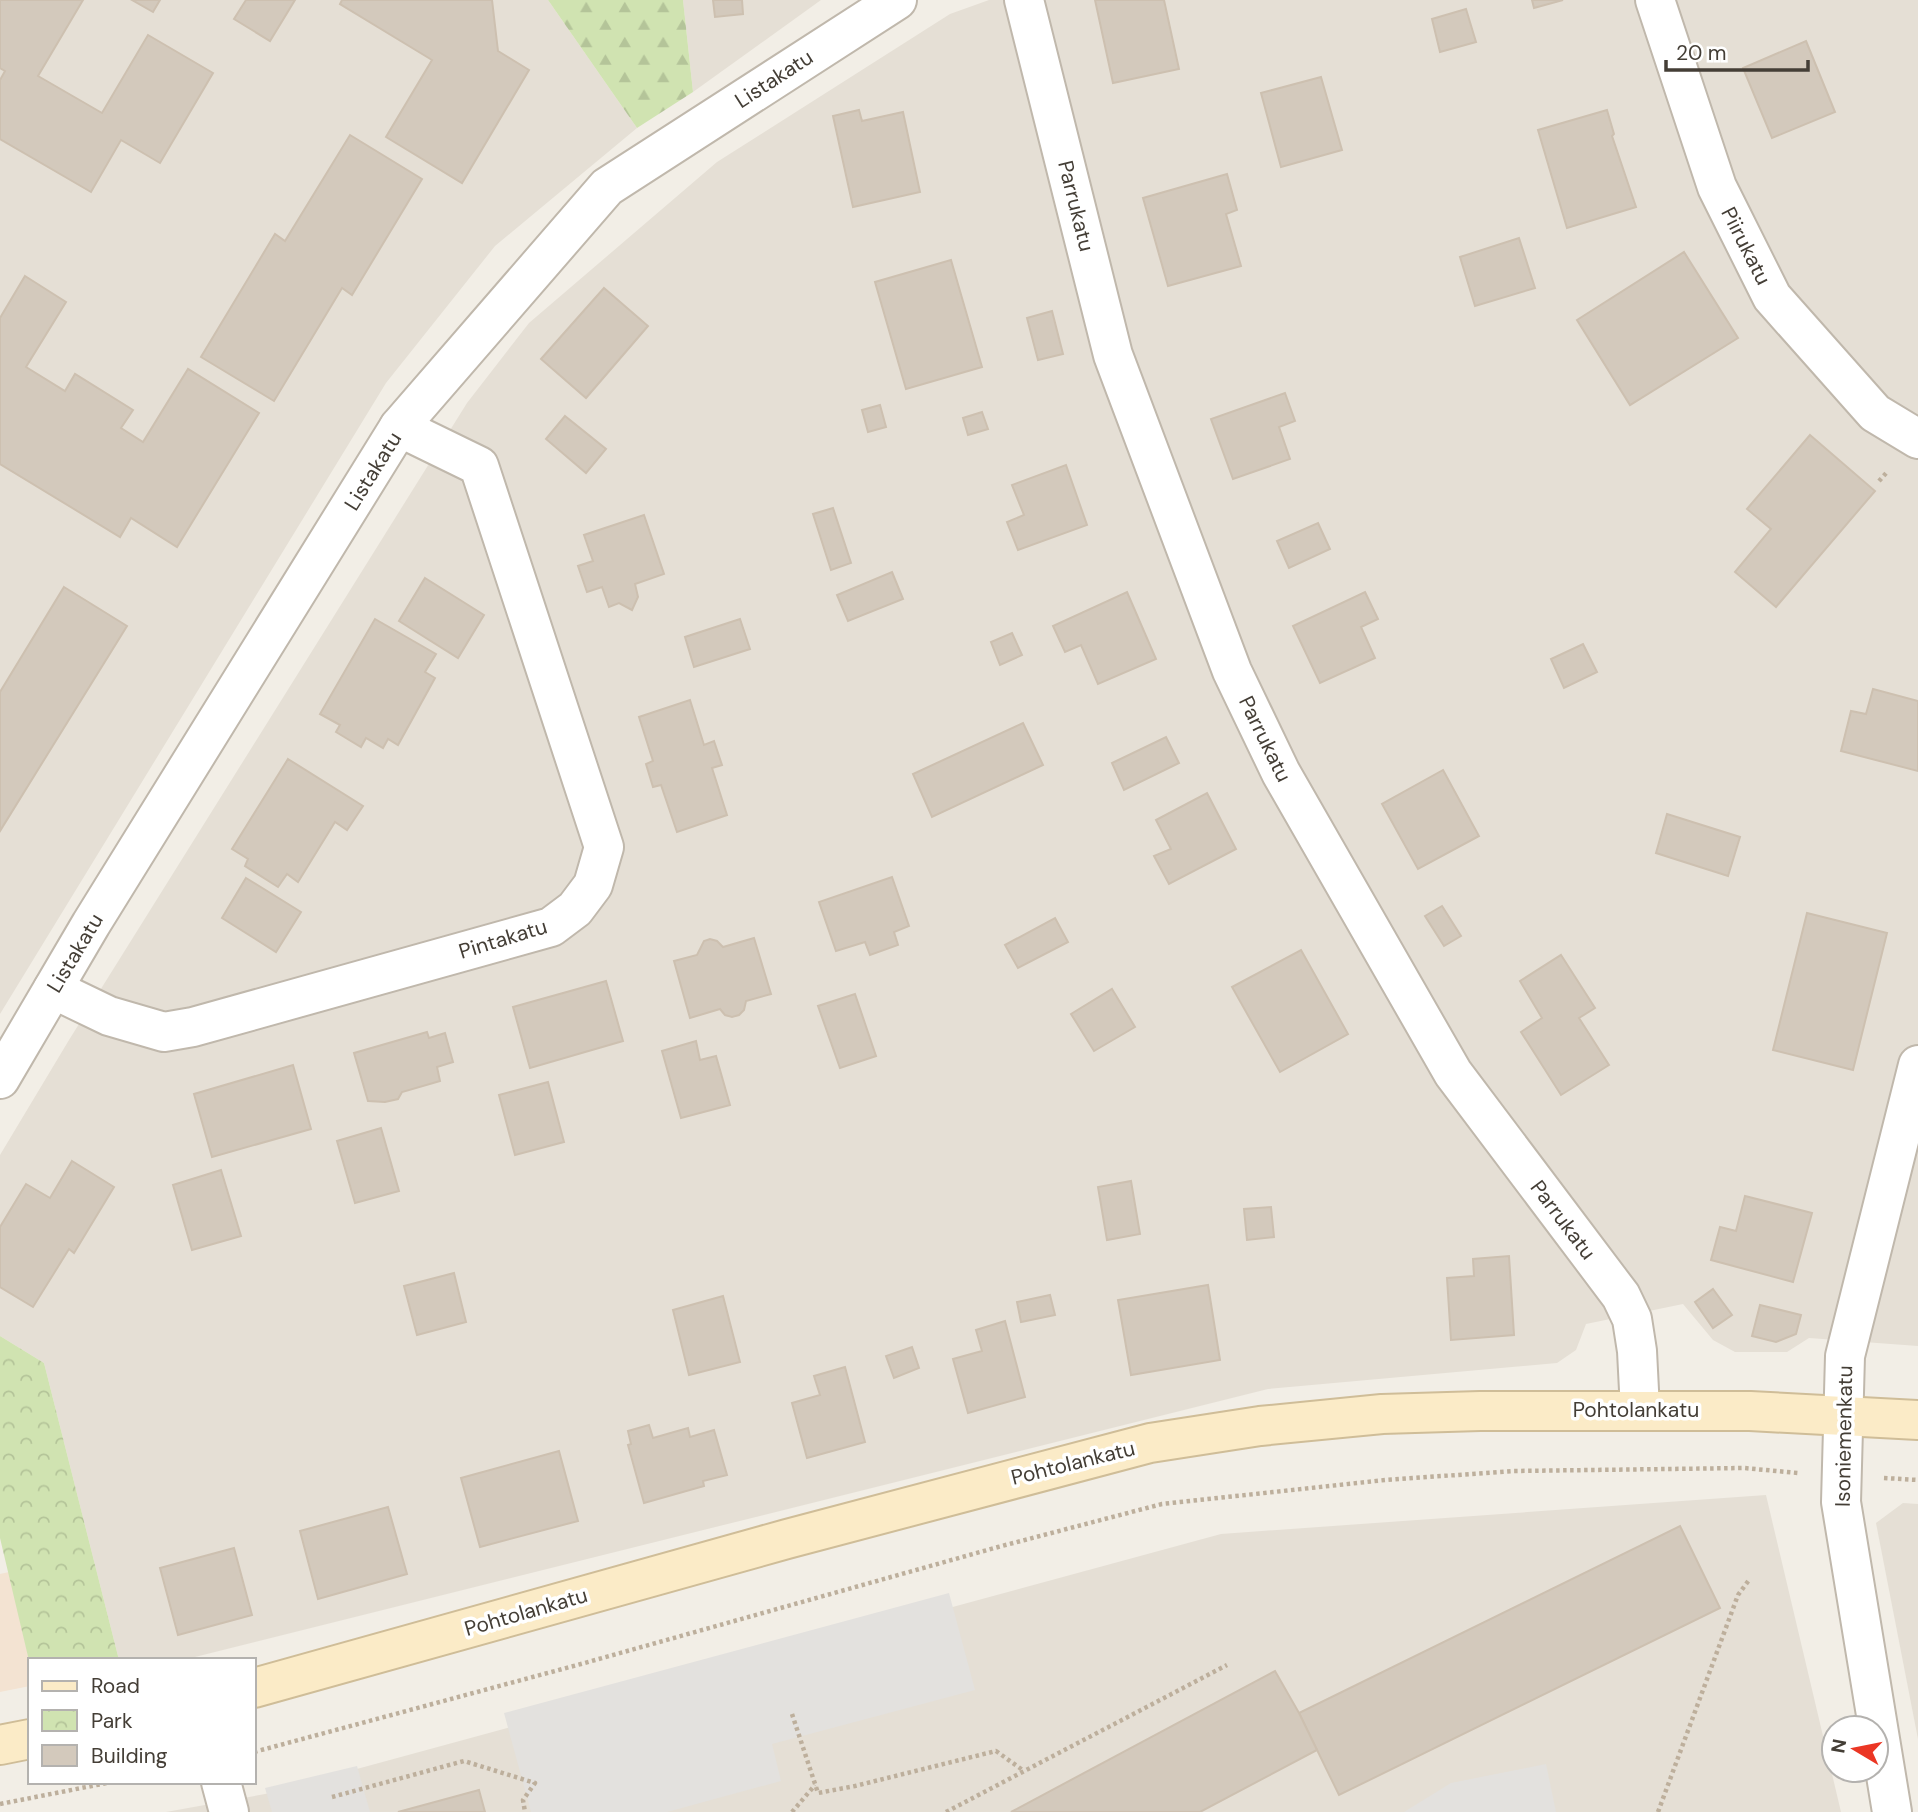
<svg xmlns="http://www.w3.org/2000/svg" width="1918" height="1812" viewBox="0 0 1918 1812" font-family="'DM Sans',sans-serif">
<defs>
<pattern id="forest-firs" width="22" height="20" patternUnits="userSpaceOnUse" patternTransform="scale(1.75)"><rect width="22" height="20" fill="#d0e3b1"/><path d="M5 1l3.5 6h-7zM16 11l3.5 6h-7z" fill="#b4c499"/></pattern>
<pattern id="park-crowns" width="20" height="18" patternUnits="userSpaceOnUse" patternTransform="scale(1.75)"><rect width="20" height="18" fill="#d0e3b1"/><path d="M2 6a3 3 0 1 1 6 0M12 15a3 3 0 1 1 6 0" fill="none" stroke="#b4c499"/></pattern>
</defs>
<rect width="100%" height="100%" fill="#f2eee6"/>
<g fill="#e5dfd5">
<path d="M 0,0 L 548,0 L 637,128 L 495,246 L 386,383 L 0,1014 Z"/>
<path d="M 683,0 L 821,0 L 693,92 Z"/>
<path d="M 989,0 L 1918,0 L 1918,1346 L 1809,1338 L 1787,1352 L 1735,1352 L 1713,1340 L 1683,1304 L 1586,1324 L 1576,1350 L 1557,1363 L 1268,1389 L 183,1660 L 119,1660 L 44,1363 L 0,1336 L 0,1155 L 69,1040 L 467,403 L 529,323 L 717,162 L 950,14 Z"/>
<path d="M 1766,1495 L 1841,1812 L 166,1812 L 265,1794 L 1221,1534 Z"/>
<path d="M 1903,1503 L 1918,1504 L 1918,1739 L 1876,1523 Z"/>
</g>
<path fill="#f3e3d2" d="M 9,1572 L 30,1664 L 30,1686 L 0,1692 L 0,1574 Z"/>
<path fill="url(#forest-firs)" d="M 548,0 L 683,0 L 693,92 L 637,128 Z"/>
<path fill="url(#park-crowns)" d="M 0,1336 L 44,1363 L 119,1660 L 30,1660 L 30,1665 L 0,1538 Z"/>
<g fill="#e3e1de">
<path d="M 949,1593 L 975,1690 L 772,1744 L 781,1781 L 667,1812 L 531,1812 L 504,1713 Z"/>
<path d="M 1546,1764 L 1556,1812 L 1404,1812 L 1451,1783 Z"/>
<path d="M 357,1766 L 370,1812 L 272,1812 L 265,1788 Z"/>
</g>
<g fill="#d3c9bc" stroke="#cdc0b0" stroke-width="2">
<path d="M 0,0 L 83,0 L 38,76 L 102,113 L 148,35 L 213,73 L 160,163 L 121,140 L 91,192 L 0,139 L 0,80 L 5,71 L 0,68 Z"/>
<path d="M 132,0 L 160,0 L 153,12 Z"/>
<path d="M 246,0 L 295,0 L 270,41 L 234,19 Z"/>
<path d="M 342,0 L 492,0 L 498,51 L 529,70 L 462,183 L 386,137 L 432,60 L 340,4 Z"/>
<path d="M 713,0 L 742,0 L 743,14 L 715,17 Z"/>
<path d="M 1095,0 L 1164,0 L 1179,69 L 1113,83 Z"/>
<path d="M 1532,0 L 1563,0 L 1534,8 Z"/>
<path d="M 1466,9 L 1476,42 L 1440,52 L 1432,19 Z"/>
<path d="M 1806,41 L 1835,112 L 1772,138 L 1743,68 Z"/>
<path d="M 1321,77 L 1342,150 L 1281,167 L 1261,93 Z"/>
<path d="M 859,110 L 862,121 L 903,112 L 920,192 L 853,207 L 833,116 Z"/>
<path d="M 1607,110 L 1614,134 L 1612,136 L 1636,207 L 1567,228 L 1538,130 Z"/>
<path d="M 350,135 L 422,179 L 352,295 L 342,288 L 274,401 L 201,357 L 275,234 L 285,241 Z"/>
<path d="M 1227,174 L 1237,210 L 1226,214 L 1241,266 L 1168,286 L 1143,198 Z"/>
<path d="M 1519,238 L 1535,288 L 1475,306 L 1460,257 Z"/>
<path d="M 1684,252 L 1738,338 L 1630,405 L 1577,320 Z"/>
<path d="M 951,260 L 982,367 L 906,389 L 875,282 Z"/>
<path d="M 25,276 L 66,302 L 26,367 L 65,391 L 75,374 L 133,410 L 121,428 L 143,442 L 188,369 L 259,413 L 177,547 L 131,518 L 120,537 L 0,464 L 0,318 Z"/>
<path d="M 604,288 L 648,326 L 586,398 L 541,359 Z"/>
<path d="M 1052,311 L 1063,354 L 1038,360 L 1027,318 Z"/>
<path d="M 1285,393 L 1295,421 L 1279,427 L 1290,459 L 1233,479 L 1211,419 Z"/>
<path d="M 880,405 L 886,427 L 868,432 L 862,410 Z"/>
<path d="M 982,412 L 988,429 L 968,435 L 963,418 Z"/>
<path d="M 565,416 L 606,449 L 586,473 L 546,439 Z"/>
<path d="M 1810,435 L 1875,491 L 1776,607 L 1735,572 L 1771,529 L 1747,509 Z"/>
<path d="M 1066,465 L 1087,525 L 1018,550 L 1007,522 L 1024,515 L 1012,485 Z"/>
<path d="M 833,508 L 851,563 L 831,570 L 813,514 Z"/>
<path d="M 644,515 L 664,574 L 635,584 L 638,597 L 632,610 L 619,603 L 609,607 L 602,587 L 587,592 L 578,566 L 593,561 L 584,535 Z"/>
<path d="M 1318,523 L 1330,549 L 1289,568 L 1277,541 Z"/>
<path d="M 892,572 L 903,599 L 848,621 L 837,595 Z"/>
<path d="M 425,578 L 484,615 L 458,658 L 399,621 Z"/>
<path d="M 64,587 L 127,626 L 0,831 L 0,692 Z"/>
<path d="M 1127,592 L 1156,659 L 1098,684 L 1081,645 L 1065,652 L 1053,626 Z"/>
<path d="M 1365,592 L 1378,619 L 1361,627 L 1375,658 L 1320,683 L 1293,626 Z"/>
<path d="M 375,619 L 436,654 L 425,672 L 435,678 L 398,745 L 388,739 L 383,748 L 366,738 L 361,747 L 336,732 L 340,725 L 320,714 Z"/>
<path d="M 740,619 L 750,649 L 694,667 L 685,637 Z"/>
<path d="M 1012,633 L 1022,655 L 1000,665 L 991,642 Z"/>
<path d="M 1583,644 L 1597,672 L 1564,688 L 1551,659 Z"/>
<path d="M 1873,689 L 1918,701 L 1918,771 L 1841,751 L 1851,711 L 1866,714 Z"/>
<path d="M 690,700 L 704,745 L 714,741 L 722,765 L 712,768 L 727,815 L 677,832 L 661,785 L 653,787 L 646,764 L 653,761 L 639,717 Z"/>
<path d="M 1023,723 L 1043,765 L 932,817 L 913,774 Z"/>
<path d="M 1166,737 L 1179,763 L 1124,790 L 1112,763 Z"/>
<path d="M 288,759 L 363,806 L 347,830 L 335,822 L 298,882 L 287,874 L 278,887 L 245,866 L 248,859 L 232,849 Z"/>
<path d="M 1443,770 L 1479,836 L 1418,869 L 1382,804 Z"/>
<path d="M 1207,793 L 1236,849 L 1169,884 L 1154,856 L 1171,849 L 1156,820 Z"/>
<path d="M 1667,814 L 1740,837 L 1728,876 L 1656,853 Z"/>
<path d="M 892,877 L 909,926 L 894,932 L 898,945 L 870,955 L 865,942 L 836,951 L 819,902 Z"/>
<path d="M 246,878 L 301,912 L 276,952 L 222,918 Z"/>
<path d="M 1442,906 L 1461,936 L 1444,946 L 1425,916 Z"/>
<path d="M 1807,913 L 1887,933 L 1853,1070 L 1773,1050 Z"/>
<path d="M 1055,918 L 1068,942 L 1018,968 L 1005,945 Z"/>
<path d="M 754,938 L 771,994 L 746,1001 L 744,1010 L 739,1015 L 732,1017 L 725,1015 L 720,1009 L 690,1018 L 674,961 L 697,955 L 704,941 L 710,939 L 717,941 L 723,947 Z"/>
<path d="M 1301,950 L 1348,1034 L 1280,1072 L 1232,987 Z"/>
<path d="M 1561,955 L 1595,1008 L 1579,1018 L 1609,1065 L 1561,1095 L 1521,1032 L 1542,1018 L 1520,981 Z"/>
<path d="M 606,981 L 623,1041 L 530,1068 L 513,1007 Z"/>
<path d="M 1112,989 L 1135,1027 L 1094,1051 L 1071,1014 Z"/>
<path d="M 855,994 L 876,1056 L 840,1068 L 818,1006 Z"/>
<path d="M 427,1032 L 429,1038 L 445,1033 L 453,1062 L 437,1067 L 440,1081 L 402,1092 L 398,1099 L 385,1102 L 368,1101 L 354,1053 Z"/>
<path d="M 696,1041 L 700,1060 L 716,1056 L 730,1105 L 681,1118 L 662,1051 Z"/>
<path d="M 293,1065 L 311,1129 L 212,1157 L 194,1094 Z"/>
<path d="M 548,1082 L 564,1142 L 515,1155 L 499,1095 Z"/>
<path d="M 381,1128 L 399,1191 L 355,1203 L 337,1141 Z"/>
<path d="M 72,1161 L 114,1187 L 74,1253 L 69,1249 L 33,1307 L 0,1287 L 0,1227 L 26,1184 L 50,1198 Z"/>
<path d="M 221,1170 L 241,1236 L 192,1250 L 173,1185 Z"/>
<path d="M 1131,1181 L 1140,1234 L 1107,1240 L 1098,1187 Z"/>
<path d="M 1745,1196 L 1812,1213 L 1793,1282 L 1711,1260 L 1720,1227 L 1736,1231 Z"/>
<path d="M 1271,1207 L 1274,1237 L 1247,1240 L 1244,1209 Z"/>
<path d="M 1509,1256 L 1514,1335 L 1451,1340 L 1447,1278 L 1474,1276 L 1473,1259 Z"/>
<path d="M 454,1273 L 466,1322 L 417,1335 L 404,1286 Z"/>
<path d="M 1208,1285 L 1220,1360 L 1131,1375 L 1118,1300 Z"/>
<path d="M 1713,1289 L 1732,1315 L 1713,1328 L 1695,1302 Z"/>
<path d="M 1050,1295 L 1055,1315 L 1021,1322 L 1017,1302 Z"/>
<path d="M 723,1296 L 740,1362 L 689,1375 L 673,1310 Z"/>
<path d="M 1760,1305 L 1801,1315 L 1796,1334 L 1776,1342 L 1752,1336 Z"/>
<path d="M 1005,1321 L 1025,1397 L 968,1413 L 953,1359 L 982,1351 L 976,1330 Z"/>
<path d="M 912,1347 L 919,1368 L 894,1378 L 886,1356 Z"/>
<path d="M 845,1367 L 865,1442 L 807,1458 L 792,1403 L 820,1395 L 814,1376 Z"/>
<path d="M 649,1425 L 653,1438 L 688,1428 L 690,1437 L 714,1430 L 727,1475 L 703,1481 L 704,1486 L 644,1503 L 628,1445 L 631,1444 L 628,1431 Z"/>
<path d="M 559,1451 L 578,1521 L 480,1547 L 461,1478 Z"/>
<path d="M 388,1507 L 407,1574 L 318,1599 L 300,1531 Z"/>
<path d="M 1680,1526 L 1720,1608 L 1339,1795 L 1299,1713 Z"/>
<path d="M 234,1548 L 252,1615 L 178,1635 L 160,1568 Z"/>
<path d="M 1275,1671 L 1299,1713 L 1317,1750 L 1200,1812 L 1011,1812 Z"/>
<path d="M 479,1790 L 485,1812 L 398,1812 Z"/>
</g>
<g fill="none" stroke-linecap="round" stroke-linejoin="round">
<defs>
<g id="minor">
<path d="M 1024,0 L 1113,355 L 1232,671 L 1281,773 L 1453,1073 L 1621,1296 L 1632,1319 L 1637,1351 L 1640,1410"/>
<path d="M 1655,0 L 1717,187 L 1772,297 L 1875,413 L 1918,439"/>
<path d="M 53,989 L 109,1016 L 164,1032 L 193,1027 L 551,927 L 575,909 L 593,885 L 604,847 L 479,466 L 399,427"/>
<path d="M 0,1079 L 91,924 L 399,427 L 607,187 L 897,0"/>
<path d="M 221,1782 L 229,1812"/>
<path d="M 1892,1812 L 1841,1502 L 1845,1356 L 1918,1065"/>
</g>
<g id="secondary">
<path d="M 254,1688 L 787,1539 L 1150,1443 L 1260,1426 L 1382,1414 L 1480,1411 L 1750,1411 L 1918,1420"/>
<path d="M 0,1745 L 30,1739"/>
</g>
</defs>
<use href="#minor" stroke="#c0b8ac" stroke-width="42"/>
<use href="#secondary" stroke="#cfbd98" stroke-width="42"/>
<g stroke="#bdaf9c" stroke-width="4.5" stroke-dasharray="3.5 3.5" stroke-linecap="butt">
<path d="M 1879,481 L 1888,471"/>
<path d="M 1884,1478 L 1918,1480"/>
<path d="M 792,1714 L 818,1793 L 855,1786 L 996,1751 L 1024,1771"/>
<path d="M 254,1752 L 581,1664 L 998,1547 L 1162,1504 L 1385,1480 L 1514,1471 L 1744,1468 L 1798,1473"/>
<path d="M 332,1797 L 464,1761 L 535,1783 L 523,1800 L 525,1812"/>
<path d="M 0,1804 L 112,1782"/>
<path d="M 792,1812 L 815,1785"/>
<path d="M 946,1812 L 1227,1665"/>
<path d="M 1658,1812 L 1738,1595 L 1749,1580"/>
</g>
<use href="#minor" stroke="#fff" stroke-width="38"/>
<use href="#secondary" stroke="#fbebc7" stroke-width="38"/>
</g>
<g text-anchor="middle" stroke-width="7" stroke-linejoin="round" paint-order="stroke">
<g font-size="21" fill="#443e36" stroke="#fff">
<text transform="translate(774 79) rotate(-33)" y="7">Listakatu</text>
<text transform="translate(1076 206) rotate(76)" y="7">Parrukatu</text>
<text transform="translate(1746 246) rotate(63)" y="7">Piirukatu</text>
<text transform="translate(373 471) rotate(-58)" y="7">Listakatu</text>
<text transform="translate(1265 739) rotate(64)" y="7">Parrukatu</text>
<text transform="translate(503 939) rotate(-17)" y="7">Pintakatu</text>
<text transform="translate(75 953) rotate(-59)" y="7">Listakatu</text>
<text transform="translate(1563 1220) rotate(53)" y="7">Parrukatu</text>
<text x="1636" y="1417">Pohtolankatu</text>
<text transform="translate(1844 1436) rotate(-89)" y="7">Isoniemenkatu</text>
<text transform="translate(1073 1463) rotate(-14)" y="7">Pohtolankatu</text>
<text transform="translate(526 1612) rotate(-16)" y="7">Pohtolankatu</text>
</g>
</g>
<rect x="28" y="1658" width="228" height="126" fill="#ffffff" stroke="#b4b2af" stroke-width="2"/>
<rect x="42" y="1681" width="35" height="10" fill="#fbebc7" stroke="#b4b2af" stroke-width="2"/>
<text x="91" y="1693" font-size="21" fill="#443e36">Road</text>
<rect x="42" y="1710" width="35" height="21" fill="url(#park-crowns)" stroke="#b4b2af" stroke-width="2"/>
<text x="91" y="1728" font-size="21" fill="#443e36">Park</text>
<rect x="42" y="1745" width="35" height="21" fill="#d3c9bc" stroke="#b4b2af" stroke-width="2"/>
<text x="91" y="1763" font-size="21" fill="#443e36">Building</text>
<g transform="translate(1855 1749) rotate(280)"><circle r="33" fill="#ffffff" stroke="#b4b2af" stroke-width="2"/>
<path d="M0-5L12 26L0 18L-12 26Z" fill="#eb3624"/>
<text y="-10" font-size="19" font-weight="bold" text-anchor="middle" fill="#443e36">N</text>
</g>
<path d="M1666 60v10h142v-10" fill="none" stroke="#443e36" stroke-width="3.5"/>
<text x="1676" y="60" font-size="21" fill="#443e36" stroke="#ffffff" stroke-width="5" paint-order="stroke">20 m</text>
</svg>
